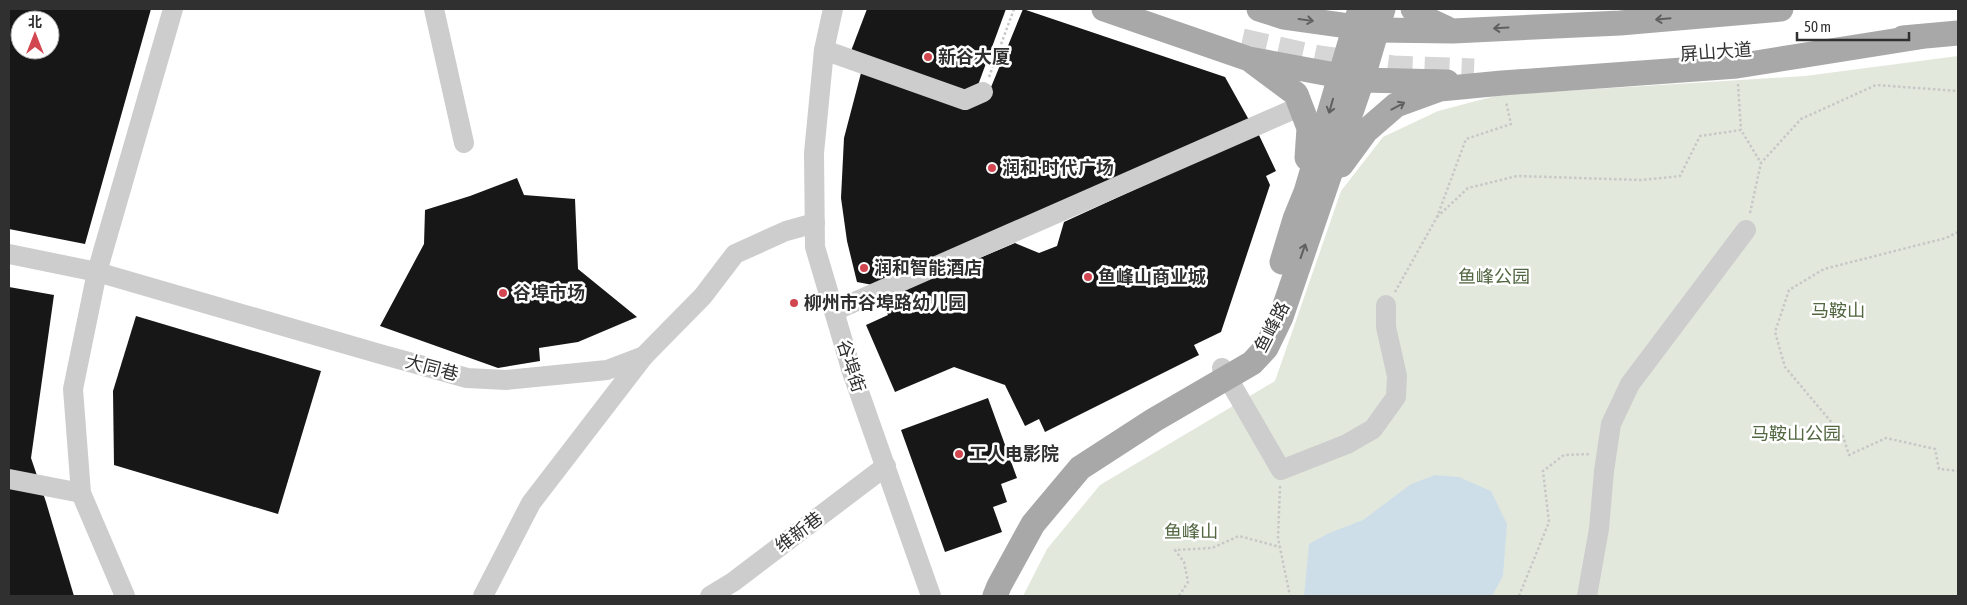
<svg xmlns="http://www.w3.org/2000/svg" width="1967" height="605" viewBox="0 0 1967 605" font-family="'Asap Condensed','Noto Sans SC',sans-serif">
<rect width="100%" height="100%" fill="#fff"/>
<path fill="#e3e8dc" d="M 1958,56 L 1958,596 L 1023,596 L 1047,549 L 1100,485 L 1275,381 L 1341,191 L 1383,137 L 1438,111 L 1499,95 L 1805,76 Z"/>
<path fill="#cedee9" d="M 1435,475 L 1459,477 L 1491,491 L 1507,524 L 1503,576 L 1492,596 L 1304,596 L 1309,544 L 1329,533 L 1363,520 L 1411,484 Z"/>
<g fill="#171717" fill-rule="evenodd">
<path d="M 9,9 L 151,9 L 85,244 L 9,229 ZM 20,20 L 50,20 L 50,50 L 20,50 Z"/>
<path d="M 867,9 L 1006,9 L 974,96 L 851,51 Z"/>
<path d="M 1023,9 L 1225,77 L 1249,120 L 878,286 L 857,282 L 847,241 L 841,198 L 844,138 L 861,73 L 987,97 Z"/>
<path d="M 1258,133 L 1276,171 L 1266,176 L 1270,185 L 1221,332 L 1194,345 L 1199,355 L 1045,432 L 1039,419 L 1025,426 L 1005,385 L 954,367 L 895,392 L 866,325 L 888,315 L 881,300 L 1015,243 L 1039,253 L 1057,246 L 1064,222 Z"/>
<path d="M 517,178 L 524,195 L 575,199 L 578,269 L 637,317 L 578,342 L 539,348 L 540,361 L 498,368 L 380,326 L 424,244 L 425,210 L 470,196 Z"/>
<path d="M 9,287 L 54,295 L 31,458 L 46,502 L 74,596 L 9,596 Z"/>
<path d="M 136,316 L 321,371 L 278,514 L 114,465 L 113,391 Z"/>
<path d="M 988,398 L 1017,478 L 1001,484 L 1007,502 L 993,507 L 1002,532 L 945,552 L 901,430 Z"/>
</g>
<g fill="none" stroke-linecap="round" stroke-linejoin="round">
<path stroke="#d6d6d6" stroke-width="25" stroke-dasharray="25 12" stroke-linecap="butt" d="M 1242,41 L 1319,58 L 1393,68 L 1474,71"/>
<g stroke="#c7c7c7" stroke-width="2.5" stroke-dasharray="2.5 2.5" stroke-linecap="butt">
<path d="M 989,77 L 1014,9"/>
<path d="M 1738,84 L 1741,130"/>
<path d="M 1750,213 L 1761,163 L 1801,119 L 1876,85 L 1958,91"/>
<path d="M 1437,217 L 1468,188 L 1517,176 L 1641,180 L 1680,176 L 1700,136 L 1741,130 L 1761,163"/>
<path d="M 1958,232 L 1946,238 L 1824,269 L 1789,290 L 1775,332 L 1785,367 L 1843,436 L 1849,455 L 1886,438 L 1935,449 L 1939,469 L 1958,471"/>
<path d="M 1395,292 L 1437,217 L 1466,139 L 1511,124 L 1506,102"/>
<path d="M 1280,486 L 1278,538 L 1290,596"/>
<path d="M 1179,596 L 1188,582 L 1184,562 L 1175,550 L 1212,548 L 1239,536 L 1280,547"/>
<path d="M 1519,596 L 1549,522 L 1543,471 L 1564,455 L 1590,454"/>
</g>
<g stroke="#cdcdcd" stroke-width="20">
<path d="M 434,9 L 464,143"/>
<path d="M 833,9 L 824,50 L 814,153 L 815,247 L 852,372 L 931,596"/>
<path d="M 824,50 L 965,100 L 983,92"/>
<path d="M 9,254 L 97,272 L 380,354 L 467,378 L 506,380 L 607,370 L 644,356 L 703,296 L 735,254 L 786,231 L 815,223"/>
<path d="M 834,311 L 1301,106"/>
<path d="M 1222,368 L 1281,470 L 1347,444 L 1373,429 L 1396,397 L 1397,376 L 1386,327 L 1386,305"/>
<path d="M 9,479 L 81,493"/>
<path d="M 125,596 L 81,493 L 73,389 L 97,272 L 173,9"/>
<path d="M 483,596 L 531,503 L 644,356"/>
<path d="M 710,596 L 733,582 L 886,466"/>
<path d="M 1587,596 L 1599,529 L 1604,471 L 1611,424 L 1630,384 L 1746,230"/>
</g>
<g stroke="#a8a8a8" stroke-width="25">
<path d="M 1104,9 L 1249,59 L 1362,80 L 1447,82"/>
<path d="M 1259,9 L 1284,17 L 1377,30 L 1453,31 L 1620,23 L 1781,9"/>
<path d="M 1413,9 L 1418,15 L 1446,28"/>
<path d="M 1903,38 L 1958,33"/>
<path d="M 1253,62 L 1296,94 L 1309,128 L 1307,158"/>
<path d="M 1341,165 L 1366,131 L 1396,105 L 1440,89 L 1502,83 L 1737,66 L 1919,37"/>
<path d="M 1282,262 L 1295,219 L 1306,192 L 1360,9"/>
<path d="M 995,596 L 999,586 L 1033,524 L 1080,468 L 1154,420 L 1252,363 L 1266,348 L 1281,317 L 1362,80 L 1383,9"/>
</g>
</g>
<defs><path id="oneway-shaft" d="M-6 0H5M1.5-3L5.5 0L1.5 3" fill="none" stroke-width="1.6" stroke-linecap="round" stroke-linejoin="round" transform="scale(1.25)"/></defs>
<g stroke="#606060">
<use href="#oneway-shaft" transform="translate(1663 19) rotate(175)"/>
<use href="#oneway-shaft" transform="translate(1306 20) rotate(8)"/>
<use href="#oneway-shaft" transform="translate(1501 28) rotate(177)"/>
<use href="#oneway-shaft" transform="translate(1331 106) rotate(106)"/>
<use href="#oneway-shaft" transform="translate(1398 106) rotate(-28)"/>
<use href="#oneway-shaft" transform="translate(1303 251) rotate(-71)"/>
</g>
<g fill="#d24650" stroke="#fff" stroke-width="2">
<circle cx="928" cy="57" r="5"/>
<circle cx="992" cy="168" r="5"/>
<circle cx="864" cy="268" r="5"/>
<circle cx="1088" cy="277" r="5"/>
<circle cx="503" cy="293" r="5"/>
<circle cx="794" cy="303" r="5"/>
<circle cx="959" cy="454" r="5"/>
</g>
<g text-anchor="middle" stroke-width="5" stroke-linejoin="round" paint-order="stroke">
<g font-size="18" fill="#303030" stroke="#fff">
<text transform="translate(1716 52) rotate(-4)" y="6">屏山大道</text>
<text transform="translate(1272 327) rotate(-63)" y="6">鱼峰路</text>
<text transform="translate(851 366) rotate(72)" y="6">谷埠街</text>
<text transform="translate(432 368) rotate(15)" y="6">大同巷</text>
<text transform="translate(799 532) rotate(-37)" y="6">维新巷</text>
</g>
<g font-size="18" font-weight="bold" fill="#303030" stroke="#fff" text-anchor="start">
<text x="938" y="63">新谷大厦</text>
<text x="1002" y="174">润和·时代广场</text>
<text x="874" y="274">润和智能酒店</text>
<text x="1098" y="283">鱼峰山商业城</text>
<text x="513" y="299">谷埠市场</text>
<text x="804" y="309">柳州市谷埠路幼儿园</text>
<text x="969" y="460">工人电影院</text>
</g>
<g font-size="18" fill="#536742" stroke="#fff">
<text x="1494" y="283">鱼峰公园</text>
<text x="1838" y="317">马鞍山</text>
<text x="1796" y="440">马鞍山公园</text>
<text x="1191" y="538">鱼峰山</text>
</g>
</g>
<rect width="1967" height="605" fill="none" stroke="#303030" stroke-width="20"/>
<g transform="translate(35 35)"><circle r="24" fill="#ffffff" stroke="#acacac"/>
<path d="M0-4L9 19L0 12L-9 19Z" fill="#d24650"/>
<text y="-8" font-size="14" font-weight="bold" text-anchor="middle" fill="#303030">北</text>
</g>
<path d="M1797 32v8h112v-8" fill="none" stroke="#303030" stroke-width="2.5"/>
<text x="1804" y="32" font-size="15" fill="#303030" stroke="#ffffff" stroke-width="4" paint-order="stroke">50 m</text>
</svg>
